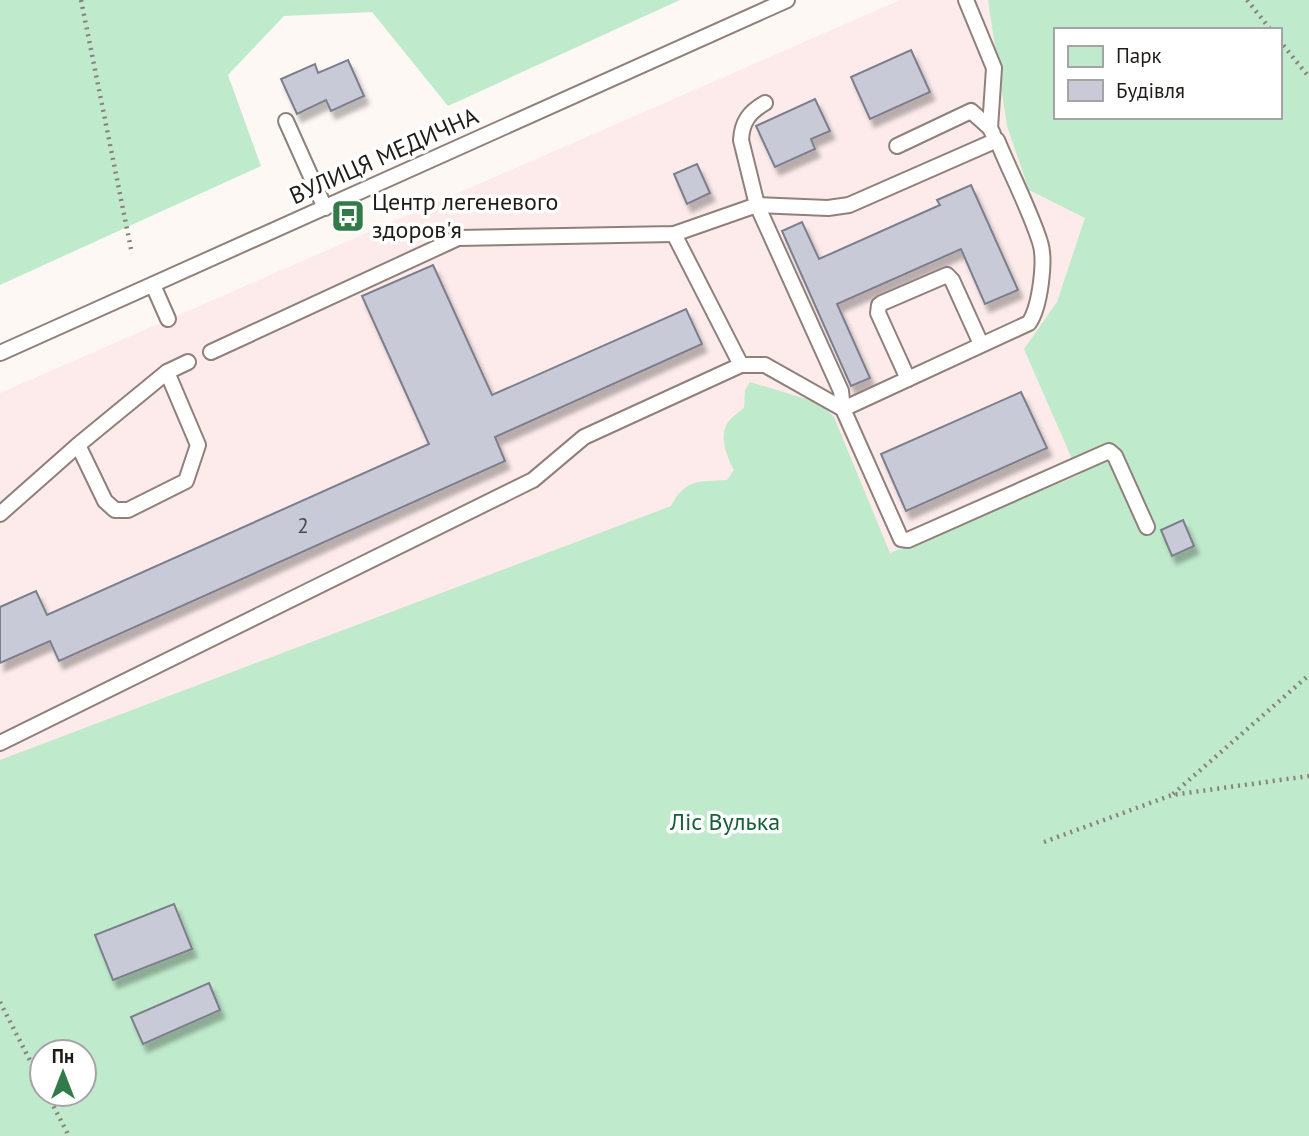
<svg xmlns="http://www.w3.org/2000/svg" width="1309" height="1136" viewBox="0 0 1309 1136" font-family="'PT Sans',sans-serif">
<defs>
<filter id="shadow"><feDropShadow dx="4.5" dy="8" stdDeviation="2" flood-color="#0004"/></filter>
</defs>
<rect width="100%" height="100%" fill="#fef8f5"/>
<path fill="#fcebea" d="M 900,0 L 1011,0 L 1055,117 L 1283,638 L 84,1052 L 0,891 L 0,393 Z"/>
<g fill="#c0eacc" fill-rule="evenodd">
<path d="M 0,0 L 680,0 L 448,106 L 372,12 L 284,16 L 228,75 L 261,166 L 0,285 Z"/>
<path d="M 988,0 L 1309,0 L 1309,1136 L 0,1136 L 0,760 L 671,506 C 686,478 698,482 727,480 L 734,470 C 727,457 719,438 727,424 C 730,418 739,412 744,408 L 745,390 L 750,382 L 820,403 L 834,417 L 890,553 L 1079,475 L 1024,349 L 1057,302 L 1085,218 L 1029,190 L 1007,126 ZM 1055,30 L 1279,30 L 1279,117 L 1055,117 ZM 42,1052 L 84,1052 L 84,1094 L 42,1094 Z"/>
</g>
<g fill="#c9cad8" stroke="#7d7e8b" stroke-width="2" filter="url(#shadow)">
<path d="M 911,50 L 930,92 L 870,119 L 851,77 Z"/>
<path d="M 348,60 L 364,96 L 331,111 L 326,100 L 297,114 L 281,79 L 315,64 L 318,73 Z"/>
<path d="M 815,99 L 830,131 L 811,139 L 815,149 L 775,167 L 756,126 Z"/>
<path d="M 697,164 L 710,193 L 687,204 L 674,174 Z"/>
<path d="M 971,185 L 1018,290 L 985,304 L 961,249 L 837,304 L 870,378 L 851,386 L 782,231 L 802,222 L 819,259 L 940,205 L 937,200 Z"/>
<path d="M 433,265 L 492,395 L 686,309 L 702,344 L 495,437 L 505,461 L 59,661 L 50,641 L 0,663 L 0,607 L 36,591 L 47,615 L 429,444 L 362,296 Z"/>
<path d="M 1021,392 L 1047,448 L 906,511 L 881,454 Z"/>
<path d="M 1183,520 L 1194,546 L 1172,556 L 1161,530 Z"/>
<path d="M 174,904 L 192,949 L 113,980 L 95,935 Z"/>
<path d="M 209,983 L 220,1010 L 143,1044 L 131,1017 Z"/>
</g>
<g fill="none" stroke-linecap="round" stroke-linejoin="round">
<defs>
<g id="lane">
<path d="M 966,0 L 994,68 L 990,128"/>
<path d="M 765,103 C 749,112 742,122 741,140 L 757,205 L 841,391 L 843,409 L 901,539 L 908,540 L 1109,451 L 1115,456 L 1147,527"/>
<path d="M 286,121 L 325,208"/>
<path d="M 897,146 L 971,111 L 990,128 L 993,134"/>
<path d="M 674,234 L 741,365"/>
<path d="M 153,285 L 168,319"/>
<path d="M 0,353 L 787,0"/>
<path d="M 908,379 L 878,313 L 879,305 L 882,303 L 947,275 L 952,280 L 981,344"/>
<path d="M 78,445 L 105,501 L 115,510 L 128,510 L 186,481 L 198,445 L 167,372"/>
<path d="M 0,514 L 78,445 L 167,372 L 188,362"/>
<path d="M 0,743 L 533,480 L 584,437 L 741,365 L 765,365 L 843,409 L 1029,323 C 1040,307 1046,260 1040,242 C 1029,208 1011,174 997,140 L 849,205 L 828,208 L 757,205 L 674,234 L 458,238 L 211,352"/>
</g>
</defs>
<use href="#lane" stroke="#8f817a" stroke-width="18"/>
<g stroke="#88827f" stroke-width="4.5" stroke-dasharray="2 5" stroke-linecap="butt">
<path d="M 81,0 L 132,254"/>
<path d="M 1247,0 L 1271,30"/>
<path d="M 1279,40 L 1309,77"/>
<path d="M 1173,794 L 1309,675"/>
<path d="M 1044,842 L 1172,795 L 1309,776"/>
<path d="M 0,1002 L 42,1084"/>
<path d="M 47,1094 L 69,1136"/>
</g>
<use href="#lane" stroke="#fff" stroke-width="14"/>
</g>
<defs>
<symbol id="bus-square" viewBox="-11 -11 22 22"><rect x="-9" y="-9" width="18" height="18" rx="4" fill="#327a47" stroke="#fff"/><path d="M-5-6H5V4H4V6H2V4H-2V6H-4V4H-5ZM-3.5-4V0h7V-4ZM-3.5 1.2v1.5H-2V1.2ZM2 1.2v1.5H3.5V1.2Z" fill="#fff"/></symbol>
</defs>
<g fill-rule="evenodd">
<use href="#bus-square" x="329" y="197" width="38" height="38"/>
</g>
<g text-anchor="middle" stroke-width="7" stroke-linejoin="round" paint-order="stroke">
<g font-size="21" fill="#4b4849">
<text x="303" y="533">2</text>
</g>
<g font-size="24" fill="#211c19" stroke="#fff">
<text transform="translate(384 156) rotate(-24)" y="8">ВУЛИЦЯ МЕДИЧНА</text>
</g>
<g font-size="24" fill="#211c19" stroke="#fff" text-anchor="start">
<text x="372" y="210">Центр легеневого<tspan x="372" dy="28">здоров'я</tspan></text>
</g>
<g font-size="24" fill="#166137" stroke="#fff">
<text x="725" y="830">Ліс Вулька</text>
</g>
</g>
<rect x="1054" y="28" width="228" height="91" fill="#ffffff" stroke="#a6a4a3" stroke-width="2"/>
<rect x="1068" y="46" width="35" height="21" fill="#c0eacc" stroke="#a6a4a3" stroke-width="2"/>
<text x="1116" y="63" font-size="21" fill="#211c19">Парк</text>
<rect x="1068" y="80" width="35" height="21" fill="#c9cad8" stroke="#a6a4a3" stroke-width="2"/>
<text x="1116" y="98" font-size="21" fill="#211c19">Будівля</text>
<g transform="translate(63 1073)"><circle r="33" fill="#ffffff" stroke="#a6a4a3" stroke-width="2"/>
<path d="M0-5L12 26L0 18L-12 26Z" fill="#327a47"/>
<text y="-10" font-size="19" font-weight="bold" text-anchor="middle" fill="#211c19">Пн</text>
</g>
</svg>
